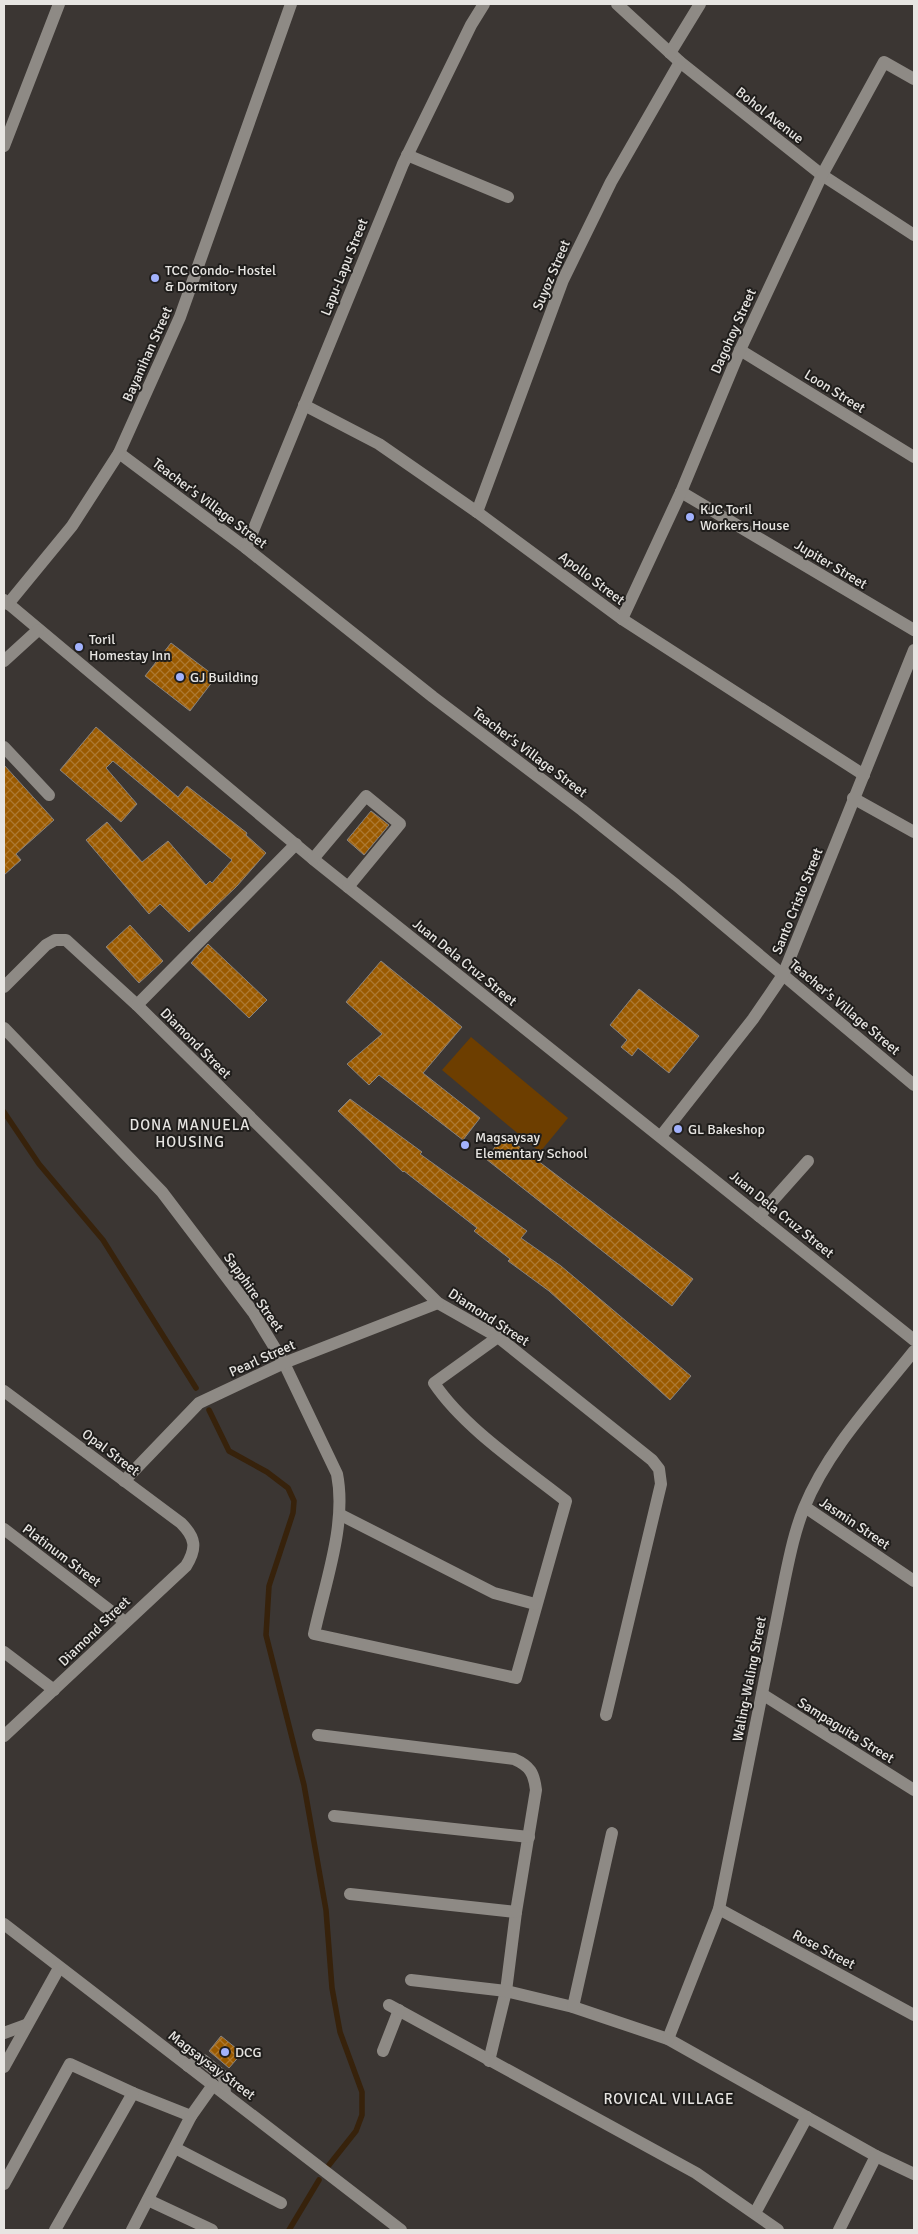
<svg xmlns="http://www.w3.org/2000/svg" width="918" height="2234" viewBox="0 0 918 2234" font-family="Signika,sans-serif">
<defs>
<pattern id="building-cross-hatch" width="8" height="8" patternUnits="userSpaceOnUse" patternTransform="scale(1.25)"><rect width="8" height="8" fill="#9a5a00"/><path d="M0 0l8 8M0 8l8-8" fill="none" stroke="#ad7931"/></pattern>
</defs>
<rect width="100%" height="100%" fill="#3b3633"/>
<path fill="#6d3e00" d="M 471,1037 L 568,1118 L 540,1152 L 442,1070 Z"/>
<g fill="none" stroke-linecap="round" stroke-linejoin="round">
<g stroke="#37220b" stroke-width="5.5">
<path d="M 4,1112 L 39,1164 L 103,1240 L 196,1388"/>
<path d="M 209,1410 L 229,1451 L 267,1472 L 288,1488 L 294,1501 L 293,1513 L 269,1586 L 266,1635 L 304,1785 L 326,1910 L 332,1988 L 340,2032 L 362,2092 L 362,2115 L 356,2131 L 329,2165"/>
<path d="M 289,2230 L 319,2180"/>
</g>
</g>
<g fill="url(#building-cross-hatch)" stroke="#87827e">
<path d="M 171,643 L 216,677 L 190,711 L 145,676 Z"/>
<path d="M 96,727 L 178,797 L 187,786 L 247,833 L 246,835 L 266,853 L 237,886 L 189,932 L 160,904 L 149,914 L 86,840 L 107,822 L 142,862 L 168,841 L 206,885 L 210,881 L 212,883 L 232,860 L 113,761 L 106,768 L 137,804 L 121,822 L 60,770 Z"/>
<path d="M 4,765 L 54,820 L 16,854 L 21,860 L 4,875 Z"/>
<path d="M 371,811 L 389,825 L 364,855 L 347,840 Z"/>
<path d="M 130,925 L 163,961 L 139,983 L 106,947 Z"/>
<path d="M 208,944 L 267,1000 L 249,1018 L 191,963 Z"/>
<path d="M 381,961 L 462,1027 L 423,1073 L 480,1118 L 463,1140 L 379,1075 L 369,1085 L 347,1064 L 382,1034 L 346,1002 Z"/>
<path d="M 639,989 L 699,1036 L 669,1073 L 638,1048 L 632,1056 L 621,1047 L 627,1040 L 610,1025 Z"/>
<path d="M 350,1099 L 422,1152 L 420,1154 L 527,1231 L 521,1238 L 561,1266 L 691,1376 L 670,1400 L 549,1291 L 508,1261 L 510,1259 L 474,1231 L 477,1228 L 404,1171 L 403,1172 L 338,1111 Z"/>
<path d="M 504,1135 L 693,1279 L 672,1306 L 486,1159 Z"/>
<path d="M 221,2036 L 242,2053 L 229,2068 L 209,2051 Z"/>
</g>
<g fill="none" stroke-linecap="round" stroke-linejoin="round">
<g stroke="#8e8a85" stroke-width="12">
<path d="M 617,4 L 680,62 L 822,175 L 914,235"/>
<path d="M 670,53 L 700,4"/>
<path d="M 4,146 L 59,4"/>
<path d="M 407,155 L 508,197"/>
<path d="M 740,350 L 914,457"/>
<path d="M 304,405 L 379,444 L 477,512 L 622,619 L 864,775"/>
<path d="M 119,453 L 246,548 L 433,697 L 582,810 L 676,885 L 914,1085"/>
<path d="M 681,492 L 914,630"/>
<path d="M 477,512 L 563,280 L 611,182 L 680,62"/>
<path d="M 246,548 L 403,164 L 471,25 L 484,4"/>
<path d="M 4,600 L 313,859 L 914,1340"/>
<path d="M 8,604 L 72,526 L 119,453 L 180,317 L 291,4"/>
<path d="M 622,619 L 681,492 L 740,350 L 822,175 L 884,62 L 914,79"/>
<path d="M 4,661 L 38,630"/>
<path d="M 4,747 L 49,795"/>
<path d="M 853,798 L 914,832"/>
<path d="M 313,859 L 366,796 L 400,824 L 348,887"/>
<path d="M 4,987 L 46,945 L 55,940 L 66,940 L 137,1005 L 438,1303 L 498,1337 L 652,1460 L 659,1469 L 661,1484 L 606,1715"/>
<path d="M 137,1005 L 296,844"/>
<path d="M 4,1028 L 162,1192 L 253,1312 L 284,1363 L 337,1474 C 347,1524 325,1583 314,1634 L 516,1678 L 566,1501 C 523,1467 464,1428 434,1383 L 498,1337"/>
<path d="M 661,1136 L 753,1019 L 783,975 L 914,650"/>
<path d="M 759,1216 L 808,1161"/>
<path d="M 4,1391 L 181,1523 C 196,1538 197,1548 186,1566 L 4,1736"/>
<path d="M 124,1481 L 199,1403 L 284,1363 L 438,1303"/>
<path d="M 805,1507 L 914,1581"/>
<path d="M 341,1515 L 494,1593 L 535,1604"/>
<path d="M 4,1529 L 125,1622"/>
<path d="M 4,1652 L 54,1690"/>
<path d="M 762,1694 L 914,1790"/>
<path d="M 318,1735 L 514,1759 C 530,1766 534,1773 536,1790 L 516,1912 L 506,1991 L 489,2061"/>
<path d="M 334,1816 L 529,1837"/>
<path d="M 350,1894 L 516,1912"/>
<path d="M 719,1909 L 914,2015"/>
<path d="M 4,1924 L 401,2230"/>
<path d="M 411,1980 L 506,1991 L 573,2007 L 668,2039 L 876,2156 L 914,2174"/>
<path d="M 389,2005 L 696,2173 L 778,2230"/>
<path d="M 573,2007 L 612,1833"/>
<path d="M 4,2033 L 26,2025"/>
<path d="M 668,2039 L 719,1909 L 785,1578 C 790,1554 795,1530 804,1508 C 828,1449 875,1400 914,1351"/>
<path d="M 383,2051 L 399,2010"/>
<path d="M 188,2066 L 203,2060 L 224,2077 L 225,2094"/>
<path d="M 4,2067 L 59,1968"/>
<path d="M 175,2148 L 281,2203"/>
<path d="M 4,2184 L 70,2064 L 133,2093 L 191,2116"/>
<path d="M 148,2200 L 212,2230"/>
<path d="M 755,2213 L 807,2117"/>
<path d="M 55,2230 L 133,2093"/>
<path d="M 132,2230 L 191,2116 L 213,2085"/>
<path d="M 839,2230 L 876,2156"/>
</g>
</g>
<g fill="#a2b2fd" stroke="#201e1c" stroke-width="2">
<circle cx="155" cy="278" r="5"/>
<circle cx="690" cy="517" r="5"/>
<circle cx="79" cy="647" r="5"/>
<circle cx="180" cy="677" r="5"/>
<circle cx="678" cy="1129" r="5"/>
<circle cx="465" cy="1145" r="5"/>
<circle cx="225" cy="2052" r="5"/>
</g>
<g text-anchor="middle" stroke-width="4" stroke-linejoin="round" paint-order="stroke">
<g font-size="14" fill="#e7e5e2" stroke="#201e1c">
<text transform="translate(770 115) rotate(38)" y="5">Bohol Avenue</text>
<text transform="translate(344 267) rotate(-68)" y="5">Lapu-Lapu Street</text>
<text transform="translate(551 275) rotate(-67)" y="5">Suyoz Street</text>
<text transform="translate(733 331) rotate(-66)" y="5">Dagohoy Street</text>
<text transform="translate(147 354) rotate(-66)" y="5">Bayanihan Street</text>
<text transform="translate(835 391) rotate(32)" y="5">Loon Street</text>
<text transform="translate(210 503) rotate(37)" y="5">Teacher's Village Street</text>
<text transform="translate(831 564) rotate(31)" y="5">Jupiter Street</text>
<text transform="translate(592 578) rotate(37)" y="5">Apollo Street</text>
<text transform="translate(530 752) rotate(37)" y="5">Teacher's Village Street</text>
<text transform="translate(797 901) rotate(-68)" y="5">Santo Cristo Street</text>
<text transform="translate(465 962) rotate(39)" y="5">Juan Dela Cruz Street</text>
<text transform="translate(845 1007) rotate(40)" y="5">Teacher's Village Street</text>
<text transform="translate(196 1043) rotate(45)" y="5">Diamond Street</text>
<text transform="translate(782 1214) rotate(39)" y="5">Juan Dela Cruz Street</text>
<text transform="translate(254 1292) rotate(55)" y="5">Sapphire Street</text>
<text transform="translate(489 1317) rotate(33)" y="5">Diamond Street</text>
<text transform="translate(262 1358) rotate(-24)" y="5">Pearl Street</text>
<text transform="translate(111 1452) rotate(37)" y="5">Opal Street</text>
<text transform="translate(855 1523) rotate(34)" y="5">Jasmin Street</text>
<text transform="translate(62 1555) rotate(37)" y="5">Platinum Street</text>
<text transform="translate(94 1631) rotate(-44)" y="5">Diamond Street</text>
<text transform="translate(749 1679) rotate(-79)" y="5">Waling-Waling Street</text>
<text transform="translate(846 1730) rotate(32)" y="5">Sampaguita Street</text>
<text transform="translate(824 1949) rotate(28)" y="5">Rose Street</text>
<text transform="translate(212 2065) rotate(37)" y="5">Magsaysay Street</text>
</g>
<g font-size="14" fill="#e7e5e2" stroke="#201e1c" text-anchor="start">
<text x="165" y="275">TCC Condo- Hostel<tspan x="165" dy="16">&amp; Dormitory</tspan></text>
<text x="700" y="514">KJC Toril<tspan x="700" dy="16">Workers House</tspan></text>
<text x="89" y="644">Toril<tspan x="89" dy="16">Homestay Inn</tspan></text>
<text x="190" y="682">GJ Building</text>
<text x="688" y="1134">GL Bakeshop</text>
<text x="475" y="1142">Magsaysay<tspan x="475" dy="16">Elementary School</tspan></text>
<text x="235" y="2057">DCG</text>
</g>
<g font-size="15" letter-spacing="1" fill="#e7e5e2" stroke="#201e1c">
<text x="190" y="1130">DONA MANUELA<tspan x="190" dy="17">HOUSING</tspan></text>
<text x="669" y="2104">ROVICAL VILLAGE</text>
</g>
</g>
<rect width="918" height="2234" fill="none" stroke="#e7e5e2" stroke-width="10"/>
</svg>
